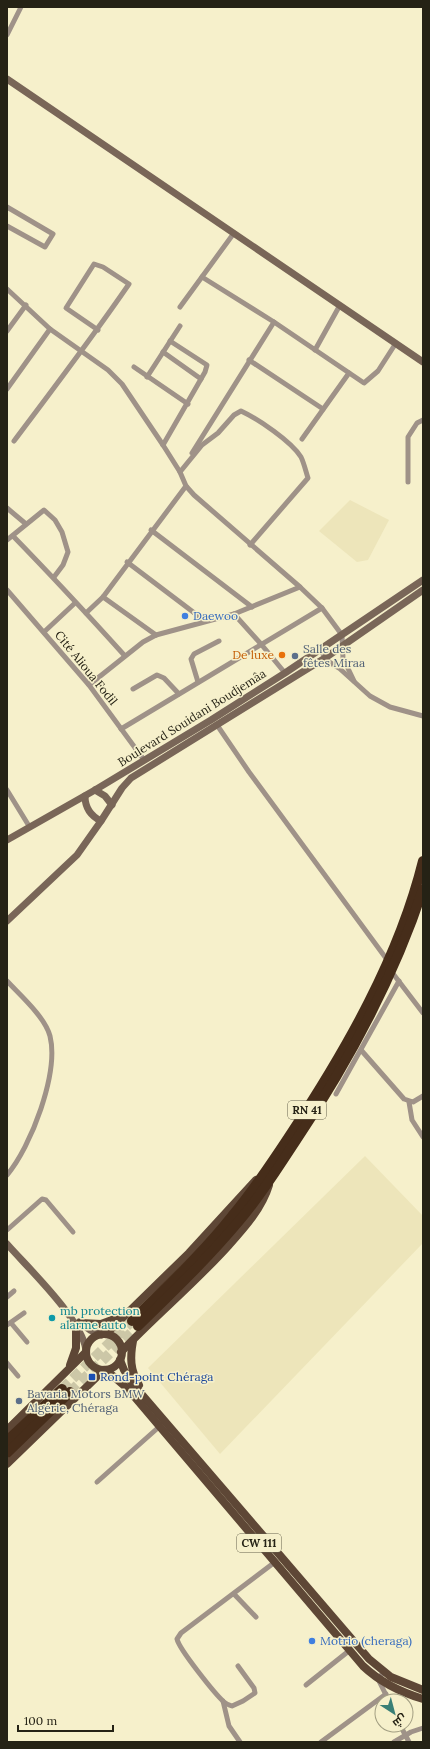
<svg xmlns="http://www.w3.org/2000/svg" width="430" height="1749" viewBox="0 0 430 1749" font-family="Lora,Cairo,serif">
<rect width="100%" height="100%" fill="#f6f0cb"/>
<g fill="#ede5ba">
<path d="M 350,500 L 389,520 L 368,560 L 357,562 L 319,531 Z"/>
<path d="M 365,1156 L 423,1216 L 423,1243 L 220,1454 L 148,1368 Z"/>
</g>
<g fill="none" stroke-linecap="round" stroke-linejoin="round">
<g stroke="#ccc7a7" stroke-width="10" stroke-dasharray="10 5" stroke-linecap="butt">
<path d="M 62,1389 L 132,1321"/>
<path d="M 70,1392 L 138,1326"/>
</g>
<g stroke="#9f9288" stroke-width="5">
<path d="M 7,35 L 21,7"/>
<path d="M 7,207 L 53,234 L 45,247 L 7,226"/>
<path d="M 202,277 L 274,322 L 364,383 L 378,371 L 396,343"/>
<path d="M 7,289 L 50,329 L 108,370 L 122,384 L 163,445 L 180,472 L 186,486 L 194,495 L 300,587 L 322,608 L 342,635 L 343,658 L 354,681"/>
<path d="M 180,307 L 234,233"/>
<path d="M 7,331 L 26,305"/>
<path d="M 315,350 L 340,305"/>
<path d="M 163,352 L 201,379"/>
<path d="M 249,360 L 323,409"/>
<path d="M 134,367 L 188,404"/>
<path d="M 147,377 L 180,326"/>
<path d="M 7,389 L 50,329"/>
<path d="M 302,439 L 349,373"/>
<path d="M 14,441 C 53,389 92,338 129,284 L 103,267 L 94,264 L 66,308 L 98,330"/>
<path d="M 163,445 L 205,372 L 207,365 L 170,341"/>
<path d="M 192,453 L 274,322"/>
<path d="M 180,472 L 202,445 L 218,433 L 234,415 L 241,411 C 258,419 291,441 301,457 C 304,463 306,472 308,478 L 250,545"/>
<path d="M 408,482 L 408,437 L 417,423 L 423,420"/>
<path d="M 7,508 L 26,524"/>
<path d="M 151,530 L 252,607"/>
<path d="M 13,536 C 51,575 88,615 125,656"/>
<path d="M 7,540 L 44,510 L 55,520 L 62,532 L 68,552 L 63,565 L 54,577"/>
<path d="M 127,562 L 205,621"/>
<path d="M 7,590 L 89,685 L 144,760"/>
<path d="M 103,597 L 156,635"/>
<path d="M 86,613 L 103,597 L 186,486"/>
<path d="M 234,614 L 261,644 L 285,673"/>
<path d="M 44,632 L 75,603"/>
<path d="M 320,650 L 329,662 L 339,668 L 370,696 L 390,707 L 423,716"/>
<path d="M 198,682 L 191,659 L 194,654 L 219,641"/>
<path d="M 89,685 L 143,642 L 156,635 L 234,614 L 300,587"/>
<path d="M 133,689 L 157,675 L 164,678 L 179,694"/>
<path d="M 217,725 L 249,772 L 388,961"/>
<path d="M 121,729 L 322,608"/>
<path d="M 7,790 L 29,826"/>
<path d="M 391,971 L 423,1013"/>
<path d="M 7,981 C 20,995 45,1017 50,1036 C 59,1073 31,1147 7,1175"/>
<path d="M 361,1050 L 404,1099 L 413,1102 L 423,1096"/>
<path d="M 336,1094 L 399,981"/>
<path d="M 409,1102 L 412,1120 L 423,1137"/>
<path d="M 7,1230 L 42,1199 L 46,1200 L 73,1232"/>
<path d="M 7,1297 L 14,1291"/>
<path d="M 11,1323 L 27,1342"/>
<path d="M 7,1325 L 24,1313"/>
<path d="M 7,1363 L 18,1376"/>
<path d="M 97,1482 L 160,1426"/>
<path d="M 234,1594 L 256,1617"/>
<path d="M 238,1666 L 254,1688 L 255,1693 L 243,1701 L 232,1706 C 229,1705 226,1704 224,1702 C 215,1694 179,1649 177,1639 L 181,1633 L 275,1562"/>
<path d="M 384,1672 L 378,1679 L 389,1701"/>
<path d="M 306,1685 L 350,1650"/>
<path d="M 223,1701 L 229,1726 L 240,1742"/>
<path d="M 400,1725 L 409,1742"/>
<path d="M 321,1742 L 386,1694"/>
<path d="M 394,1742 L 411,1732 L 423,1728"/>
</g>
<g stroke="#796658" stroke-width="7">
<path d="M 7,79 L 423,362"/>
<path d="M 95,790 L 105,796 L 112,805"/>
<path d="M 85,796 C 85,808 91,816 101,821"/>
<path d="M 7,840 L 95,790 L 211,720 L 285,673 L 423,580"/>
<path d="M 7,921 L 77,855 L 101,821 L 122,788 L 131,778 L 325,658 L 423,590"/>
<path d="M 7,1244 C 29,1269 81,1318 86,1350"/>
<path d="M 79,1322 L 90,1330 L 101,1335"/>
</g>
<g stroke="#5e4736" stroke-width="8">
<path d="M 80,1323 L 101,1324 L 120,1317"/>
<path d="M 106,1334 L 189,1253 L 256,1180"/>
<circle cx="104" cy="1352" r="18"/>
<path d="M 133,1341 C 130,1357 130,1370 139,1385"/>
<path d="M 121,1352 C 156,1315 195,1283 229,1245 C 245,1227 262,1208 269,1185"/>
<path d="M 120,1360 L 124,1370 L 132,1383 L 369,1659 L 391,1677 L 423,1690"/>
<path d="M 70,1365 L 76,1348 L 76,1325"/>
<path d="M 106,1370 L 127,1388 L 363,1666 C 381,1683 400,1692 423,1699"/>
<path d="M 7,1430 L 86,1352"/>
<path d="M 7,1464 L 104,1370"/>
</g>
<g stroke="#462d1a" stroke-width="10">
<path d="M 132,1321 C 166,1287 202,1254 232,1216 C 254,1190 273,1161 292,1132 C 346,1050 399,958 423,861"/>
<path d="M 138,1326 C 173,1292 208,1258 239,1221 C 260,1197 277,1169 295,1142 C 348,1063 393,980 423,889"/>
<path d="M 7,1441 L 62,1389"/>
<path d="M 7,1453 L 70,1392"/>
</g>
</g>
<g fill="#3f7fe0" stroke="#f6f0cb" stroke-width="1.5">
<circle cx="185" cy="616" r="4"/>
<circle cx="312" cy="1641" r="4"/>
</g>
<circle fill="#e8710a" stroke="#f6f0cb" stroke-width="1.5" cx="282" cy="655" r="4"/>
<g fill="#5c6f8a" stroke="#f6f0cb" stroke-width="1.5">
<circle cx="295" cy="656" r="4"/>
<circle cx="19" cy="1401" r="4"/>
</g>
<circle fill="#0f9aa8" stroke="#f6f0cb" stroke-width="1.5" cx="52" cy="1318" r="4"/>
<rect fill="#1a4fb4" stroke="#f6f0cb" stroke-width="1.5" x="88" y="1373" width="8" height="8" rx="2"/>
<g text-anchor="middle" stroke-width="3" stroke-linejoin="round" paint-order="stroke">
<g fill="#f6f0cb" stroke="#64604c" stroke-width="1">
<rect x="288" y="1101" width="38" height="18" rx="3"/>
<rect x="237" y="1534" width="44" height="18" rx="3"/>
</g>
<g font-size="11" font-weight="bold" fill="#252215">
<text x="307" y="1114">RN 41</text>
<text x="259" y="1547">CW 111</text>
</g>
<g font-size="12" fill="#366cbe" stroke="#f6f0cb" text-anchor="start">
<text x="193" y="620">Daewoo</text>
<text x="320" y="1645">Motrio (cheraga)</text>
</g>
<g font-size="12" fill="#4e5e75" stroke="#f6f0cb" text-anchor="start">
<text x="303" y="653">Salle des<tspan x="303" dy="14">fêtes Miraa</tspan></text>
<text x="27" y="1398">Bavaria Motors BMW<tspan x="27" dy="14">Algérie, Chéraga</tspan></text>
</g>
<g font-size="12" fill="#c56008" stroke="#f6f0cb" text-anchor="end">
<text x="274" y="659">De luxe</text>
</g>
<g font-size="12" fill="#252215" stroke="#f6f0cb">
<text transform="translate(86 668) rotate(51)" y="4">Cité Alioua Fodil</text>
<text transform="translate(192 718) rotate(-32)" y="4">Boulevard Souidani Boudjemâa</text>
</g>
<g font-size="12" fill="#0d838f" stroke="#f6f0cb" text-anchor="start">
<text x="60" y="1315">mb protection<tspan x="60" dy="14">alarme auto</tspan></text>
</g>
<g font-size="12" fill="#164399" stroke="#f6f0cb" text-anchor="start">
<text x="100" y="1381">Rond-point Chéraga</text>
</g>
</g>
<rect width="430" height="1749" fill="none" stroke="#252215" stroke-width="16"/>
<g transform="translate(394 1713) rotate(144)"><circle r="19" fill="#f6f0cb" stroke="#a29e82"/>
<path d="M0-3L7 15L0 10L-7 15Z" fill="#397f76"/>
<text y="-6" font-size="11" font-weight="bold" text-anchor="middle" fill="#252215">ش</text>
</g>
<path d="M18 1725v6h95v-6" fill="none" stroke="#252215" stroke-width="2"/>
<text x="24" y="1725" font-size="12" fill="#252215" stroke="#f6f0cb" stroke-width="3" paint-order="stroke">100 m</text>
</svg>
